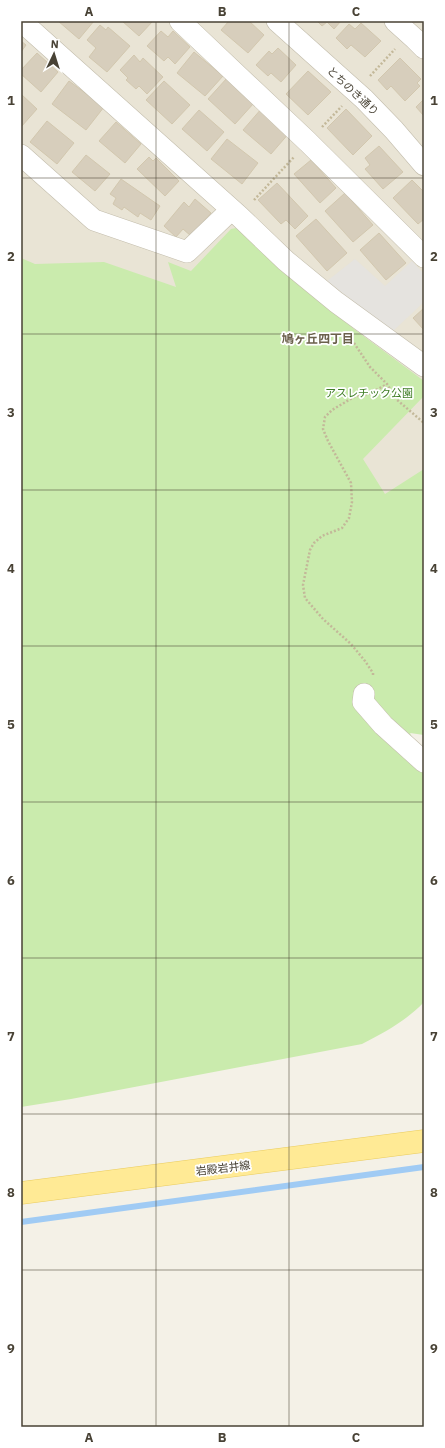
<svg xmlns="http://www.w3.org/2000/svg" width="445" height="1448" viewBox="0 0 445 1448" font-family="'IBM Plex Sans','Noto Sans JP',sans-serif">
<rect width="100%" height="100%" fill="#f4f1e7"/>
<path fill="#e9e4d5" d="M 21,21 L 424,21 L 424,482 L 21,834 Z"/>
<path fill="#caebad" d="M 241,227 L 354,329 L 424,381 L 424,396 L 363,459 L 385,494 L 424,469 L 424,735 L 410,733 L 424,763 L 424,1002 C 406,1021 385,1032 362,1044 L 71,1099 L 21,1107 L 21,258 L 35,264 L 104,262 L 176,287 L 168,262 L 191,271 L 231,229 Z"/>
<path fill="#e5e3df" d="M 355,259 L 385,286 L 412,261 L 424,274 L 424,302 L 392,332 L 327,281 Z"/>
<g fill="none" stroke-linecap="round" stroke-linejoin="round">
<path stroke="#a0cbf4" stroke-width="6" d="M 21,1222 L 424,1167"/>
</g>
<g fill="#d7cebc" stroke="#d2c7ae">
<path d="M 58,21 L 94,21 L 79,39 Z"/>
<path d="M 122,21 L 153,21 L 139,36 Z"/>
<path d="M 229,21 L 249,21 L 264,35 L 248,53 L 221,30 Z"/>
<path d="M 317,21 L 341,21 L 334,29 L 327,22 L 322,26 Z"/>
<path d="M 361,23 L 381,41 L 365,57 L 351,45 L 347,49 L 336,38 L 349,24 L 355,29 Z"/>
<path d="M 100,25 L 106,30 L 108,27 L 130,46 L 107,72 L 89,57 L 96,48 L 87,40 Z"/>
<path d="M 161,31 L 168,37 L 173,31 L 190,47 L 175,64 L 168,57 L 164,61 L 147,46 Z"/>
<path d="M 21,41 L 26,45 L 21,52 Z"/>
<path d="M 278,48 L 296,65 L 281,82 L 271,73 L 268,76 L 256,65 L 269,51 L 272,54 Z"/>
<path d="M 194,52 L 223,76 L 205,96 L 177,73 Z"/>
<path d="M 37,53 L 58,72 L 41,92 L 21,74 L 21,70 Z"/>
<path d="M 134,55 L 140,62 L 143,58 L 163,77 L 147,94 L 139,86 L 136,89 L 126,80 L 128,78 L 120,70 Z"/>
<path d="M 400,58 L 421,79 L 417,83 L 420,86 L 405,101 L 391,86 L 387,90 L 378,80 Z"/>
<path d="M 308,71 L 331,92 L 308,115 L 286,94 Z"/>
<path d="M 227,78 L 254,103 L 235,124 L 208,99 Z"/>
<path d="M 69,81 L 104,107 L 86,130 L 52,104 Z"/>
<path d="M 164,81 L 190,105 L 172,124 L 146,100 Z"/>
<path d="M 21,94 L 37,109 L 21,127 Z"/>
<path d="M 424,99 L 424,116 L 416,107 Z"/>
<path d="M 262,108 L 290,132 L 271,154 L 243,130 Z"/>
<path d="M 346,109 L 372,136 L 353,155 L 327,128 Z"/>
<path d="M 199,110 L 224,132 L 207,151 L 182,129 Z"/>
<path d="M 47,121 L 74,143 L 57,164 L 30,142 Z"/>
<path d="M 116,122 L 141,144 L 125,163 L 99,141 Z"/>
<path d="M 227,139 L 258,163 L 242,184 L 211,159 Z"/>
<path d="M 379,146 L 403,172 L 383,189 L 365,169 L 370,165 L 365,158 Z"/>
<path d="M 86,155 L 110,174 L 95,191 L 72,172 Z"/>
<path d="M 149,157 L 153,161 L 156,158 L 179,181 L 165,196 L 137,169 Z"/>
<path d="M 311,160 L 336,188 L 320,203 L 294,174 Z"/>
<path d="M 121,179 L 160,206 L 151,220 L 140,213 L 138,217 L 124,207 L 122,210 L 113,204 L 116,198 L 110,194 Z"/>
<path d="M 412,180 L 424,192 L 424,219 L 418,224 L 393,198 Z"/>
<path d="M 277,183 L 308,216 L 295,229 L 286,220 L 281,224 L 258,200 Z"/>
<path d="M 345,193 L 373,225 L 353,242 L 325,211 Z"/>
<path d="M 195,199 L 211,213 L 191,236 L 183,229 L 176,237 L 164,226 L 184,202 L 189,207 Z"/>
<path d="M 316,219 L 347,253 L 327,271 L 296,236 Z"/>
<path d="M 379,233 L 406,263 L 386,280 L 360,250 Z"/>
<path d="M 424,308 L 424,330 L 413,318 Z"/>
</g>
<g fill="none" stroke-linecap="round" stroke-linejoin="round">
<defs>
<g id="minor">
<path d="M 21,21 L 239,216 L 286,261 L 336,302 L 424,366"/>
<path d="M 180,21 L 308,142 L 424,257"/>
<path d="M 277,21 L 364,99 L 394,130 L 424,165"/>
<path d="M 395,21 L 415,39 L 424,48"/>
<path d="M 21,155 L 94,220 L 187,252 L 231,210"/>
<path d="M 364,694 L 363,702 L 383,725 L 424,762"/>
</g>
<path id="major" d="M 21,1193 L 424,1141"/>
</defs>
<use href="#minor" stroke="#c3bdac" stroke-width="22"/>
<use href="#major" stroke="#eacc5f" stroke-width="23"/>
<g stroke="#c3b899" stroke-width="2.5" stroke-dasharray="2 2" stroke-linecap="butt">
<path d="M 370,76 L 395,49"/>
<path d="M 322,127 L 342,106"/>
<path d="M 254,200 L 294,157"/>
<path d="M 354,343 L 370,367 L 387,384 L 396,399 L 424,423"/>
<path d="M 373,675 L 373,673 L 365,661 L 351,644 L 323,619 L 305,598 L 303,585 L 310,550 L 314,543 L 322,536 L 342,528 L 349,518 L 352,502 L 351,483 L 328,441 L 323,429 L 325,417 L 332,410 L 354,397 L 371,393 L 387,384"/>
</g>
<use href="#minor" stroke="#fff" stroke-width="21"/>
<use href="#major" stroke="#ffea95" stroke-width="22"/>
</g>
<path fill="none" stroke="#484235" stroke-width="1" stroke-opacity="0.55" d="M 156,21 L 156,1427M 289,21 L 289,1427M 21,178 L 424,178M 21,334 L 424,334M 21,490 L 424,490M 21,646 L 424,646M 21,802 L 424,802M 21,958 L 424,958M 21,1114 L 424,1114M 21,1270 L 424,1270"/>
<g text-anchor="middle" stroke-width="3.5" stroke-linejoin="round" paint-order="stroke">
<g font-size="11" fill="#484235" stroke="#fff">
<text transform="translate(353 91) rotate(43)" y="4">とちのき通り</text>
<text transform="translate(223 1168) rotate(-7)" y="4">岩殿岩井線</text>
</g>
<g font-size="11" fill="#3f7d25" stroke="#fff">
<text x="369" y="397">アスレチック公園</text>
</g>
<g font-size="12" font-weight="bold" fill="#6b614c" stroke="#fff">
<text x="318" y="343">鳩ヶ丘四丁目</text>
</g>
</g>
<rect width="445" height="1448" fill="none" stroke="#ffffff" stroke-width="44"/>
<g transform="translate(54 54) rotate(4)" stroke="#ffffff" stroke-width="3" paint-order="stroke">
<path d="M0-3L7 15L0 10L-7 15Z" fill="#484235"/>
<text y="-6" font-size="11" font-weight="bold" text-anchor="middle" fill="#484235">N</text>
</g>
<rect x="22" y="22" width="401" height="1404" fill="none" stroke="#484235" stroke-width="1.5"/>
<g font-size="13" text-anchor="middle" font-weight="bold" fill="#484235">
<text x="89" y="16">A</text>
<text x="222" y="16">B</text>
<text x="356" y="16">C</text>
<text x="11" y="105">1</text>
<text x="434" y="105">1</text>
<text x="11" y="261">2</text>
<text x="434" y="261">2</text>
<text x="11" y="417">3</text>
<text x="434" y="417">3</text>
<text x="11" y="573">4</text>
<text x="434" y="573">4</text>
<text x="11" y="729">5</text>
<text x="434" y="729">5</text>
<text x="11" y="885">6</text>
<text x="434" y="885">6</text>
<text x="11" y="1041">7</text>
<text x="434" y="1041">7</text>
<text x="11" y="1197">8</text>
<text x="434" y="1197">8</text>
<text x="11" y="1353">9</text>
<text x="434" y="1353">9</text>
<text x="89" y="1442">A</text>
<text x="222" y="1442">B</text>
<text x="356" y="1442">C</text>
</g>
</svg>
